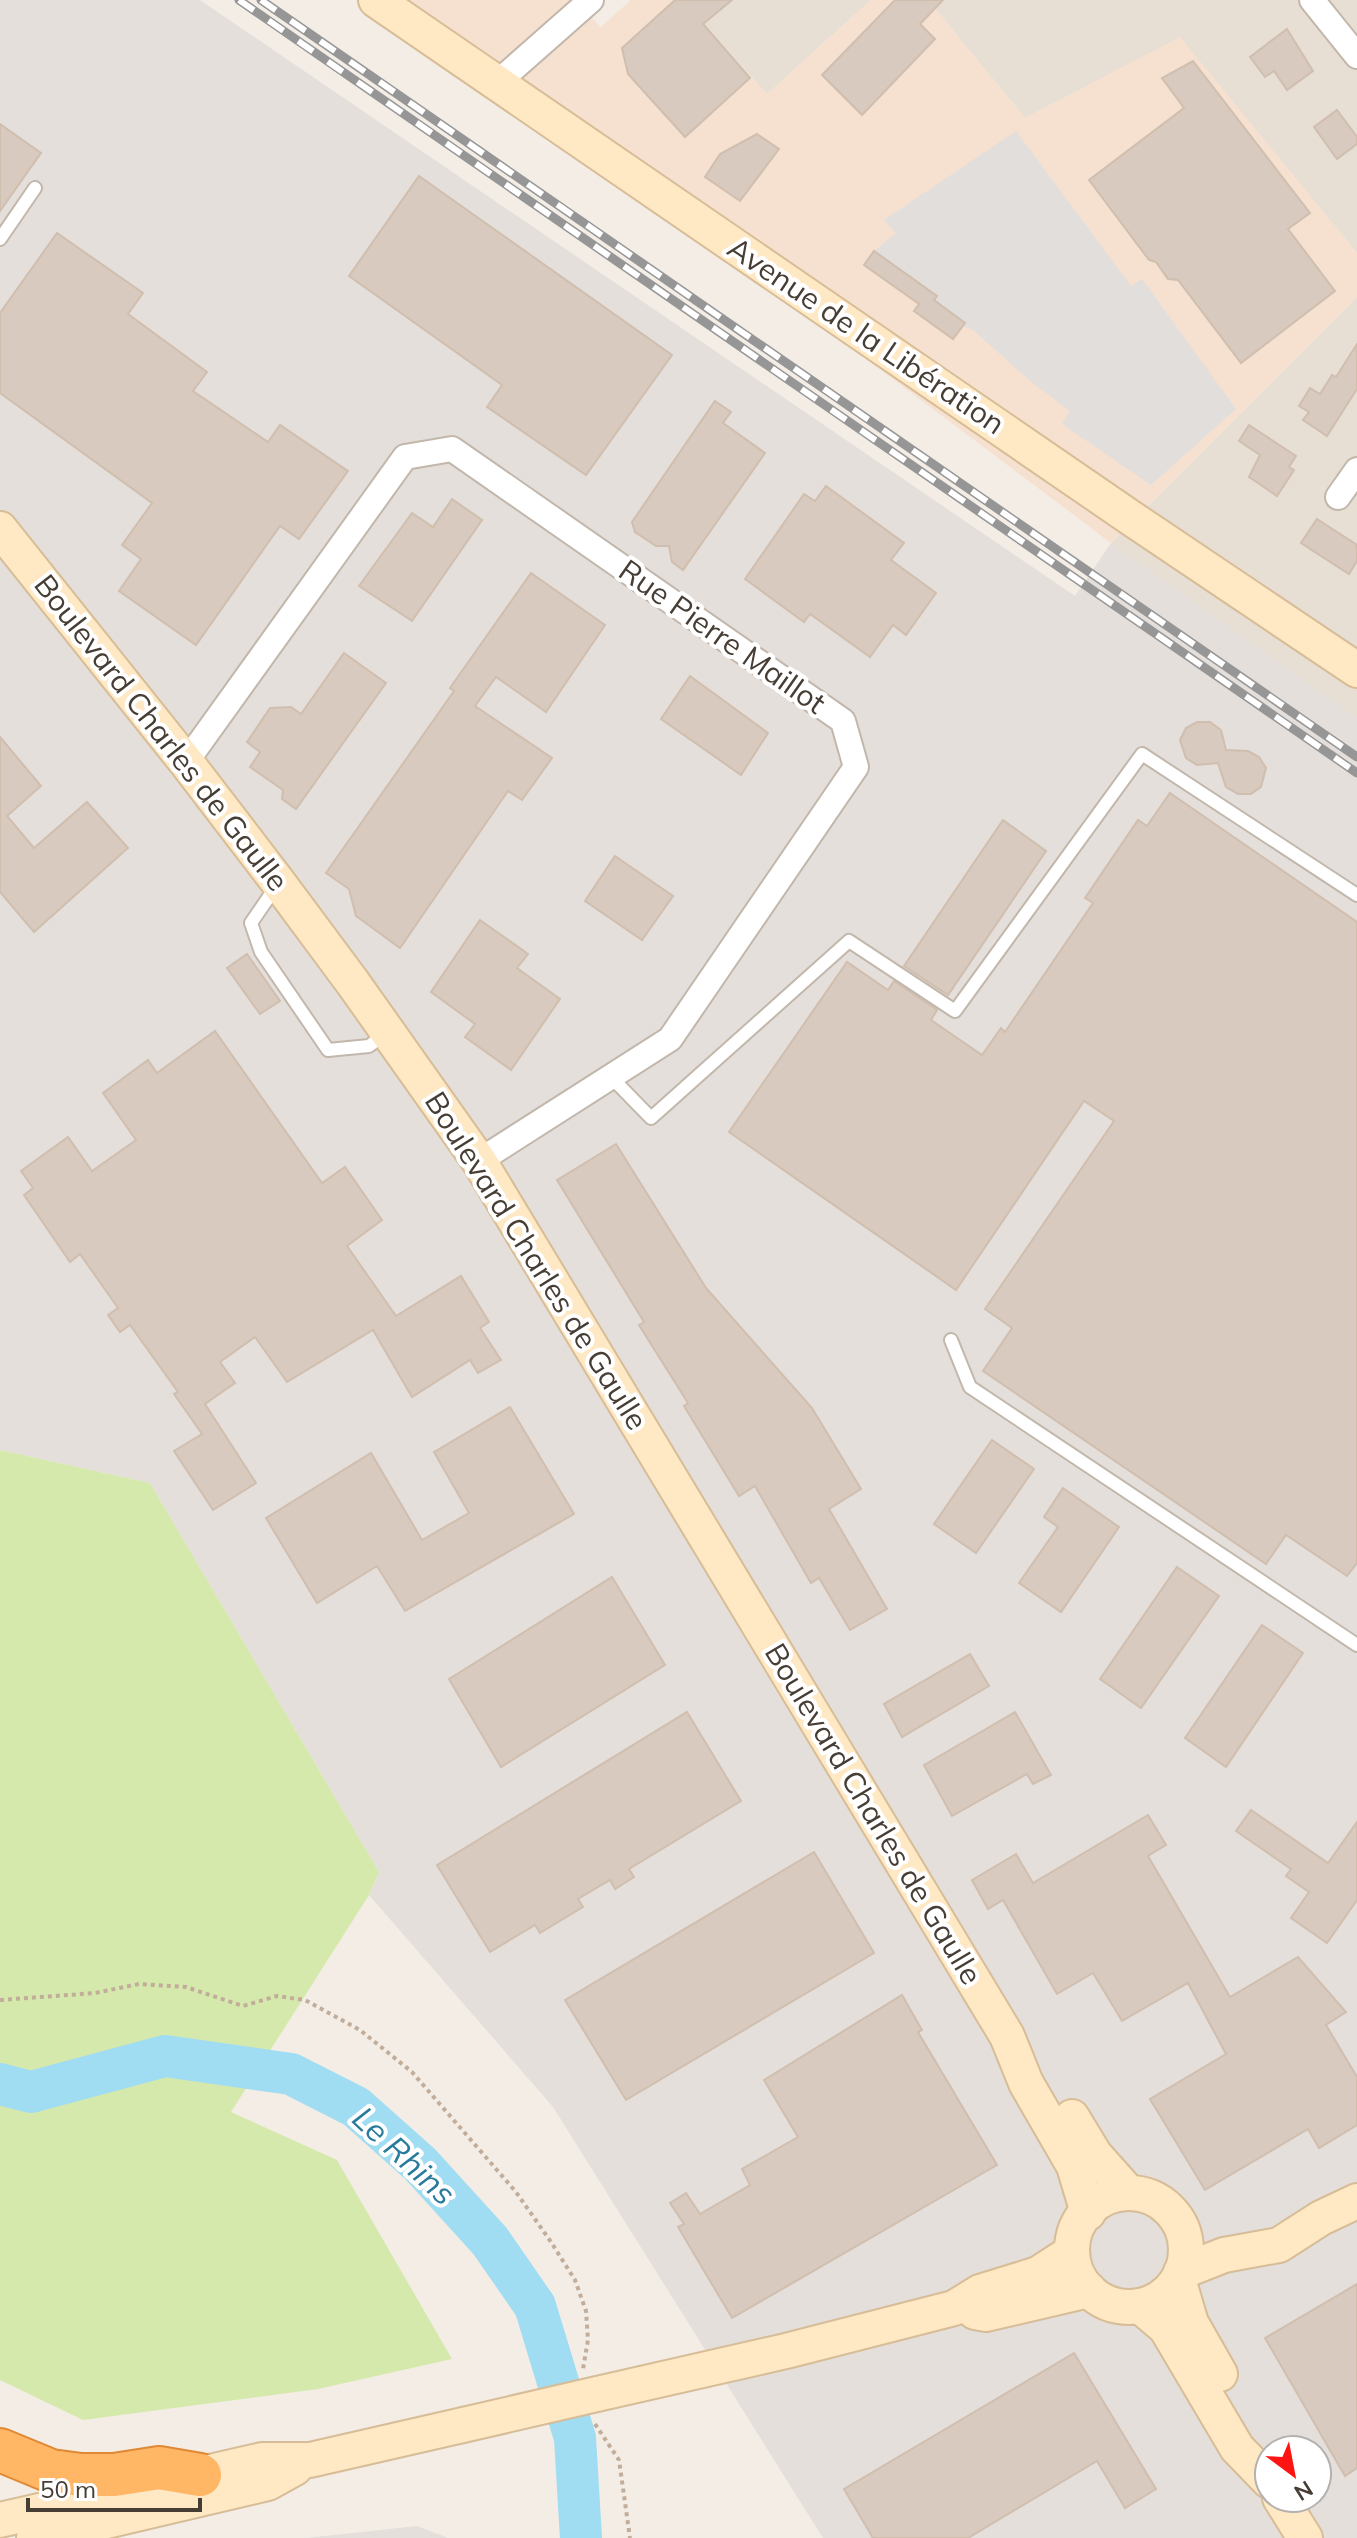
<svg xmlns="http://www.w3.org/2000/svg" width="1357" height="2538" viewBox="0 0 1357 2538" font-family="Mulish,sans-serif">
<rect width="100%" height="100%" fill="#f3ede6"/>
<g fill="#e7ded4">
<path d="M 682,0 L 871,0 L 767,94 Z"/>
<path d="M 928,0 L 1357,0 L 1357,253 L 1180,38 L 1025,118 Z"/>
<path d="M 1357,297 L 1357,718 L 1111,543 Z"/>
</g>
<path fill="#f6e1d0" d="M 389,0 L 573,0 L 601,27 L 631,0 L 682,0 L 767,94 L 871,0 L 928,0 L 1025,118 L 1180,37 L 1357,253 L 1357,297 L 1111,543 Z"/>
<g fill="#e5dfdb" fill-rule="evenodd">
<path d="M 0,0 L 200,0 L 1075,596 L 1111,543 L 1357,718 L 1357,2538 L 823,2538 L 553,2107 L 369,1895 L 379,1872 L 150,1483 L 0,1450 ZM 1269,2450 L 1317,2450 L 1317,2498 L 1269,2498 Z"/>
<path d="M 417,2526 L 448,2538 L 306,2538 Z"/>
</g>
<path fill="#d6e9ad" d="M 0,1450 L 150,1483 L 379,1872 L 369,1895 L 231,2112 L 337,2160 L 452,2359 L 318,2389 L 83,2420 L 0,2380 Z"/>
<path fill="#e1dedb" d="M 1016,131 L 1131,286 L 1142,279 L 1236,409 L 1151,485 L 1062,424 L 1070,411 L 1029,380 L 973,330 L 962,326 L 961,320 L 934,300 L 937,295 L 874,251 L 896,233 L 884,220 Z"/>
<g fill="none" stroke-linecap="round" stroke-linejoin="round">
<path stroke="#a0dcf2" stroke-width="42" d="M 0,2084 L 31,2092 L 165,2056 L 291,2074 L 356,2107 L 420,2164 L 490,2241 L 535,2306 L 575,2438 L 581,2538"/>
</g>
<g fill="#d8cabe" stroke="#d0beae" stroke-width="2">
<path d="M 675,0 L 732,0 L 703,24 L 750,78 L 685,137 L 628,74 L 622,48 Z"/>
<path d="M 895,0 L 943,0 L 920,24 L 935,39 L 862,115 L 822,75 Z"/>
<path d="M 1287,29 L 1313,71 L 1287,90 L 1274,71 L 1265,77 L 1250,57 Z"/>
<path d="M 1193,61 L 1310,213 L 1288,229 L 1335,291 L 1241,363 L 1178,280 L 1168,279 L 1156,262 L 1149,260 L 1089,180 L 1184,108 L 1162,78 Z"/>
<path d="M 1337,110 L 1357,137 L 1357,144 L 1337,159 L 1314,127 Z"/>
<path d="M 0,124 L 41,153 L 0,211 Z"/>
<path d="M 757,134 L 779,149 L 740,201 L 705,177 L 720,154 Z"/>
<path d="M 419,176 L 672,355 L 586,475 L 487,407 L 502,385 L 349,276 Z"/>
<path d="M 57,233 L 143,293 L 128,314 L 207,372 L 193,391 L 268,442 L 280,425 L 348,471 L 299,539 L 280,526 L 196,645 L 119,591 L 141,559 L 122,545 L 152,503 L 0,393 L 0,313 Z"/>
<path d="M 874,251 L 937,296 L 934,300 L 965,323 L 953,339 L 914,311 L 919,304 L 864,265 Z"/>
<path d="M 1357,344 L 1357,389 L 1327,436 L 1303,420 L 1309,412 L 1299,406 L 1310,388 L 1320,394 L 1332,375 L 1336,377 Z"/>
<path d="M 715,401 L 731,412 L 723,423 L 765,453 L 683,570 L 672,562 L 669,546 L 656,546 L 635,532 L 632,522 Z"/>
<path d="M 1249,425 L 1296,456 L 1289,467 L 1294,470 L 1277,496 L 1249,477 L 1260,455 L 1239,441 Z"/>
<path d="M 826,486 L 904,543 L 891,560 L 936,593 L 906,635 L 893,625 L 870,657 L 810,614 L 804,622 L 745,579 L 804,494 L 815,501 Z"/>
<path d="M 452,499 L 482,520 L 412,621 L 359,586 L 412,513 L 433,527 Z"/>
<path d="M 1317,519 L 1357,545 L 1357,561 L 1349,574 L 1301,543 Z"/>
<path d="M 531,573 L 605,625 L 546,712 L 496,677 L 475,706 L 552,758 L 522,800 L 508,791 L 400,948 L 356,916 L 349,889 L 326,873 L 454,691 L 450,688 Z"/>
<path d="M 344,653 L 386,683 L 296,809 L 282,799 L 283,790 L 250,767 L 260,752 L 247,742 L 270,708 L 291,707 L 301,714 Z"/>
<path d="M 690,676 L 768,733 L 741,775 L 661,719 Z"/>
<path d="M 1197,722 L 1210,722 L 1221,730 L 1226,750 L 1248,751 L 1259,757 L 1266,768 L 1261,787 L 1251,794 L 1238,794 L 1226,787 L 1218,763 L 1197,765 L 1186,758 L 1180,740 L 1186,728 Z"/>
<path d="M 0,737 L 41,786 L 7,816 L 34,848 L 87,802 L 128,848 L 34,932 L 0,892 Z"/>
<path d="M 1170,793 L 1357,922 L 1357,1563 L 1347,1576 L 1286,1535 L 1266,1564 L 983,1371 L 1012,1328 L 985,1309 L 1114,1121 L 1084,1101 L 956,1290 L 729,1132 L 847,962 L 888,990 L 894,981 L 937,1010 L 931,1020 L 982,1055 L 1001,1028 L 1005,1032 L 1093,903 L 1085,898 L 1138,820 L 1147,826 Z"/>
<path d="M 1003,820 L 1046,851 L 948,995 L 904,966 Z"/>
<path d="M 615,856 L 673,896 L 642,940 L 585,901 Z"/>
<path d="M 480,920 L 528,954 L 517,968 L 560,999 L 511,1070 L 465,1037 L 475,1024 L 431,992 Z"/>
<path d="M 247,954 L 280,1001 L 260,1014 L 227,968 Z"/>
<path d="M 215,1031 L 322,1183 L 345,1167 L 382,1220 L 347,1246 L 396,1316 L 461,1276 L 489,1322 L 480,1328 L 501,1360 L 478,1373 L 470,1360 L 412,1397 L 373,1330 L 287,1382 L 255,1337 L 220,1362 L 235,1383 L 205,1404 L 256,1483 L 213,1510 L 174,1451 L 202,1434 L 174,1394 L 178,1392 L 130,1325 L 120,1332 L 108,1315 L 118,1308 L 80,1254 L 70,1262 L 24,1195 L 33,1188 L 21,1171 L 68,1137 L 92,1171 L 136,1140 L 103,1093 L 148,1060 L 157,1073 Z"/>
<path d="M 616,1144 L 706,1288 L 812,1408 L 861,1489 L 829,1509 L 887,1609 L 850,1630 L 819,1578 L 811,1583 L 755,1486 L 739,1496 L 684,1406 L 688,1403 L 639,1325 L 644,1322 L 557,1180 Z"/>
<path d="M 510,1407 L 574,1514 L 405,1611 L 377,1566 L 317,1603 L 266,1518 L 371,1453 L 422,1540 L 469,1513 L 434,1452 Z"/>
<path d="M 992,1440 L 1034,1469 L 976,1553 L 934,1524 Z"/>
<path d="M 1063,1488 L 1119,1527 L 1061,1612 L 1019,1583 L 1058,1527 L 1044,1517 Z"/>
<path d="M 1177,1567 L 1219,1596 L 1141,1708 L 1100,1679 Z"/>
<path d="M 612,1577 L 665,1665 L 501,1767 L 449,1679 Z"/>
<path d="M 1262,1625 L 1303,1653 L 1226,1767 L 1185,1738 Z"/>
<path d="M 970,1654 L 989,1686 L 902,1737 L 884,1704 Z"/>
<path d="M 687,1712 L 741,1801 L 629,1869 L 634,1877 L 615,1889 L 610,1880 L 578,1899 L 583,1907 L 540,1933 L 535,1925 L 490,1952 L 437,1865 Z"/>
<path d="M 1015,1712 L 1051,1775 L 1033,1784 L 1027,1774 L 952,1816 L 924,1765 Z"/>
<path d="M 1251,1810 L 1328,1863 L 1357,1822 L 1357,1900 L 1327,1943 L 1291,1918 L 1309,1892 L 1286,1876 L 1291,1869 L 1236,1831 Z"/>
<path d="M 1148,1815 L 1166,1845 L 1148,1856 L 1230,1997 L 1298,1957 L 1346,2012 L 1326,2025 L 1357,2077 L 1357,2125 L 1319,2148 L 1308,2129 L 1205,2190 L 1150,2099 L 1226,2054 L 1188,1983 L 1122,2021 L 1093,1973 L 1057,1994 L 1003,1900 L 988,1909 L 972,1880 L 1016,1854 L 1033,1883 Z"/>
<path d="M 814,1852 L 874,1953 L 626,2100 L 565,2000 Z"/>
<path d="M 902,1995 L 922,2030 L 918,2032 L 997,2165 L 732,2318 L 678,2227 L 684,2224 L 670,2203 L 686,2193 L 700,2214 L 750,2185 L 742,2169 L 798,2137 L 764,2080 Z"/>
<path d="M 1357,2284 L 1357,2468 L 1345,2476 L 1265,2338 Z"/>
<path d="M 1074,2353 L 1156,2489 L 1125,2508 L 1097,2461 L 968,2538 L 873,2538 L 844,2489 Z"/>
</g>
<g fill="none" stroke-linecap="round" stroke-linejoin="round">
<defs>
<g id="lane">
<path d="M 0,239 L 35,188"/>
<path d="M 277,885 L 251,923 L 261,952 L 328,1050 L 369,1046 L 386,1033"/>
<path d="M 611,1077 L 651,1118 L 849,941 L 955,1011 L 1142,754 L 1357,895"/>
<path d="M 951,1340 L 970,1387 L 1357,1645"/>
</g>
<g id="street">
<path d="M 1312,0 L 1357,56"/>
<path d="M 497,83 L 591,0"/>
<path d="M 1338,497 L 1357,470"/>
<path d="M 186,762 L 405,457 L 452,449 L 843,721 L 856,767 L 670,1039 L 479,1161"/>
</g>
<g id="secondary">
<path d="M 376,0 L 1131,518 L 1357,670"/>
<path d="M 0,529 L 186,762 L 278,882 L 353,983 L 479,1161 L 1007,2036 L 1026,2083 L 1074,2166 L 1088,2213"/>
<path d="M 1072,2117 L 1095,2155 L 1129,2193"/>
<circle cx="1129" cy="2250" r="57"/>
<path d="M 1181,2272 L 1224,2255 L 1279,2245 L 1321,2218 L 1357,2201"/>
<path d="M 1178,2279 L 1191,2323 L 1220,2374"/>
<path d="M 1140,2306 L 1166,2328 L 1237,2448 L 1269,2481"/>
<path d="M 975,2312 L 986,2314 L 1089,2290"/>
<path d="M 597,2394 L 786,2351 L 954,2308 L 980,2292 L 1038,2274 L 1072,2252"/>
<path d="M 1280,2498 L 1305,2538"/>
<path d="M 0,2520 L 262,2460 L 310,2460 L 463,2425"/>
<path d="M 34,2538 L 268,2483 L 295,2468"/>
</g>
<path id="highway" d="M 0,2450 L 51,2471 L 81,2475 L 114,2475 L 159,2468 L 200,2475"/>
</defs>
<use href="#lane" stroke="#c2b7ab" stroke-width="16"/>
<use href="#street" stroke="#c2b7ab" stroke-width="28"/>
<use href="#secondary" stroke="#d7bd97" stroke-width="38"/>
<use href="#highway" stroke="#e08833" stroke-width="46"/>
<g stroke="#c1ad99" stroke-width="4" stroke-dasharray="4 4" stroke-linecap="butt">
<path d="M 0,2000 L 95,1993 L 139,1984 L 186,1987 L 243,2006 L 277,1996 L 305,2000 L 360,2030 L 412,2072 L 516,2192 L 551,2242 L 575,2280 L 586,2311 L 588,2340 L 583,2369"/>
<path d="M 595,2424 L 619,2460 L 630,2538"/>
</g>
<use href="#lane" stroke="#fff" stroke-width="12"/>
<use href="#street" stroke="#fff" stroke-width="24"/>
<use href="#secondary" stroke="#ffe8c4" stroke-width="34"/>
<use href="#highway" stroke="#ffb665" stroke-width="42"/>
<defs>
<g id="rail">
<path d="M 239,0 L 1357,773"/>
<path d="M 261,0 L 1357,757"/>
</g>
</defs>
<use href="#rail" stroke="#969696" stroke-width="9"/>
<use href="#rail" stroke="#fff" stroke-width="6" stroke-dasharray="18" stroke-linecap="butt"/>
<defs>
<path id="secondary-bridge" d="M 463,2425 L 597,2394"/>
</defs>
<use href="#secondary-bridge" stroke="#d7bd97" stroke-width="38" stroke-linecap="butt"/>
<use href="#secondary-bridge" stroke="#ffe8c4" stroke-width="34"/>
</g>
<g text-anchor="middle" stroke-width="8" stroke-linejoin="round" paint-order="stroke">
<g font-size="30" fill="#463d35" stroke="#fff">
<text transform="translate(866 336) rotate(34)" y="10">Avenue de la Libération</text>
<text transform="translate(722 637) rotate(35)" y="10">Rue Pierre Maillot</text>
<text transform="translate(161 733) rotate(52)" y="10">Boulevard Charles de Gaulle</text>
<text transform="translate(536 1261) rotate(58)" y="10">Boulevard Charles de Gaulle</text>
<text transform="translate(873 1814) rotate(59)" y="10">Boulevard Charles de Gaulle</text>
</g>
<g font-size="32" font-style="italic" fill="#287b9c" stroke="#fff">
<text transform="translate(404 2156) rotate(43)" y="11">Le Rhins</text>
</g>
</g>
<g transform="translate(1293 2474) rotate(148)"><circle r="38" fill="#ffffff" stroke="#b5b1ae" stroke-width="2"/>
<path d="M0-6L14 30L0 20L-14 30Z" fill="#fe1412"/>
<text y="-12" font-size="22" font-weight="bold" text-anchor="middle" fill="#463d35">N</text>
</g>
<path d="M28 2498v12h172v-12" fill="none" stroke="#463d35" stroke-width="4"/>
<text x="40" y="2498" font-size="24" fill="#463d35" stroke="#ffffff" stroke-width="6" paint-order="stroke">50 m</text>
</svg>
